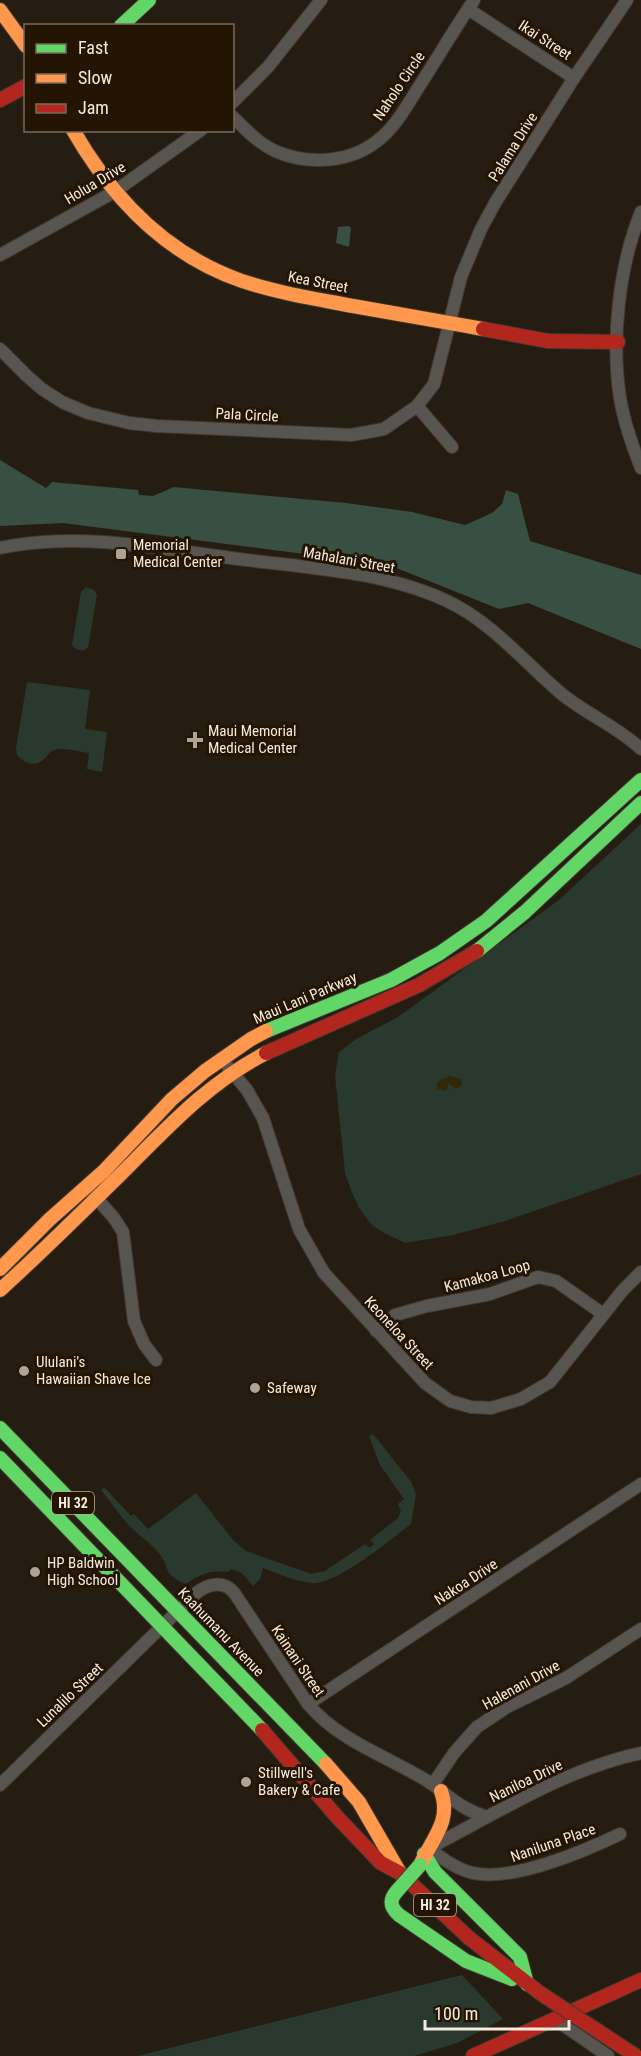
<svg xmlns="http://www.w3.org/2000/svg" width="641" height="2056" viewBox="0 0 641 2056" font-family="'Roboto Condensed',sans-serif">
<rect width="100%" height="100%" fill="#261d12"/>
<g fill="#29392e">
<path d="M 86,587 L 94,590 L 97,595 L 88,647 C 83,652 76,651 72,645 L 81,592 Z"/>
<path d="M 27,682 L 90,690 L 85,729 L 107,732 L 102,772 L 87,769 L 89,753 C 79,752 64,747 54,750 C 49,752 47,757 43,760 C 34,768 23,762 17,755 L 16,748 Z"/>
<path d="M 641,824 L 641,1174 L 505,1221 L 453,1235 L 405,1243 L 384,1233 L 372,1225 L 359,1208 L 351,1190 L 345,1173 L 335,1075 L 339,1052 L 356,1039 L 398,1017 L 559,900 Z"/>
<path d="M 373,1434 L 412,1483 L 416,1494 L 411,1524 C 391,1539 337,1585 312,1583 C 296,1581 278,1574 263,1568 L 260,1579 L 253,1586 L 242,1573 L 231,1569 L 228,1572 C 210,1570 201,1574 186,1584 C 160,1574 172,1566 156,1550 C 146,1539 134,1532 125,1521 C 116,1511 110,1500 101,1490 L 104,1487 L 131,1516 L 134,1514 L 148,1529 L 196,1493 L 233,1540 L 246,1551 L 311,1574 L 325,1571 L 365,1544 L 370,1548 L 374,1544 L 370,1540 L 398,1518 L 401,1511 L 398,1504 L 404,1499 L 380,1465 L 369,1436 Z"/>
<path d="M 462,1975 L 503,2019 L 457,2043 L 414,2056 L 138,2056 Z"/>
</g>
<g fill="#385041">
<path d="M 349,226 L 351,228 L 349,247 L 336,243 L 338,227 Z"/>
<path d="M 0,460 L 46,488 L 52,482 L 138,490 L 139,495 L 153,496 L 174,487 L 346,503 L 412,512 L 465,525 L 492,513 L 502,504 L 506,490 L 518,494 L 530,541 L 641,575 L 641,649 L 528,603 L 499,609 L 389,565 L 63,523 L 0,526 Z"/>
</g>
<path fill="#302708" d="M 450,1076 L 461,1079 L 462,1084 L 460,1087 L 455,1089 L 449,1083 L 446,1091 L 438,1089 L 436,1084 L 438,1081 Z"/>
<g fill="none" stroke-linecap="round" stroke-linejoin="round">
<defs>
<g id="street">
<path d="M 468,9 L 574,78"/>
<path d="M 232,103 L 268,67 L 321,0"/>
<path d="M 232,116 C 245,129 258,143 275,151 C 310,166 353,163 382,137 C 398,123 409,102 420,85 C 438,57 455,28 474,0"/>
<path d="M 641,212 C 619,266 611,340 620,398 C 624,422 632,445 641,468"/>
<path d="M 0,255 L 114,192 L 201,130"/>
<path d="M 0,349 L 27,376 L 42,389 L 62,402 L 88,413 L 129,423 L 157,426 L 351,435 L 384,429 L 417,406 L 434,384 L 461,277 L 481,229 L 495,203 L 574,78 L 627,0"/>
<path d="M 417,406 L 452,447"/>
<path d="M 0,548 C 79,531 160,549 239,559 C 308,568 383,571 447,601 C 492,622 525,663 563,695 C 588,715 618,727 641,749"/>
<path d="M 228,1067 L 247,1090 L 263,1118 L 299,1229 L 324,1273 L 425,1383 L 450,1401 L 471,1407 L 491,1408 L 521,1399 L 550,1382 L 623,1290 L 641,1272"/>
<path d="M 91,1192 L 114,1218 L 123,1232 L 134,1321 L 144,1344 L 156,1360"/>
<path d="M 376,1331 L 395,1315 L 427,1306 L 490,1294 L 538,1277 L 556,1281 L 603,1314"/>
<path d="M 308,1704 L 641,1484"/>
<path d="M 433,1784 L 454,1753 L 477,1727 L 507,1707 L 566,1678 L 641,1629"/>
<path d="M 0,1785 L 194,1595 C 206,1584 224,1579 235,1594 L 308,1704 C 338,1740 384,1755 424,1779 C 449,1794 457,1808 487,1817"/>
<path d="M 620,1834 C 585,1851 512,1882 473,1873 C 456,1869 442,1859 429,1848 C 497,1813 565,1769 641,1753"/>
<path d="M 556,2020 L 608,2056"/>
</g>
<g id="fast">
<path d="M 121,26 L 149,0"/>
<path d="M 477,951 L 525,912 L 641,803"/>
<path d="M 266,1031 L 391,980 L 440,953 L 486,921 L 641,780"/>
<path d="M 0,1428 L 326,1764"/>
<path d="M 0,1458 L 262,1730"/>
<path d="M 424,1854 L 435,1872 L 520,1957 L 527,1984"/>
<path d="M 397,1891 C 389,1900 390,1907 399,1915 L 466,1961 L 512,1979"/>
</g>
<g id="slow">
<path d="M 0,10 L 26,46"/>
<path d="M 73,130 C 112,198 167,255 242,281 C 278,293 316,299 353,306 C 397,314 440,321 483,329"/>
<path d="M 0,1269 L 50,1219 L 104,1171 L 172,1099 L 205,1071 L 251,1039 L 266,1031"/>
<path d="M 0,1290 C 42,1252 82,1212 122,1173 C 168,1127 208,1083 266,1053"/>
<path d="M 326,1764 L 359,1802 L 400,1873"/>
<path d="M 420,1865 C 432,1839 452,1821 441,1791"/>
</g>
<g id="jam">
<path d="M 0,100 L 26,86"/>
<path d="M 483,329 L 548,341 L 618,342"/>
<path d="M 266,1053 L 419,985 L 477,951"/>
<path d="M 262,1730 L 338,1818 L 381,1863 L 400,1873 L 469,1938 L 540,1993"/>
<path d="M 473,2056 L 641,1980"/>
</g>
</defs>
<use href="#street" stroke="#413a30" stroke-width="14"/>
<use href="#fast" stroke="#413a30" stroke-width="16"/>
<use href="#slow" stroke="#413a30" stroke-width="16"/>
<use href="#jam" stroke="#413a30" stroke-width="16"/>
<use href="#street" stroke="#585550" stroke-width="12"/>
<use href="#fast" stroke="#63d668" stroke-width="14"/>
<use href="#slow" stroke="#ff974d" stroke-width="14"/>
<use href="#jam" stroke="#b3261e" stroke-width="14"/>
<defs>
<path id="fast-bridge" d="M 397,1891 L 420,1865"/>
<path id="jam-bridge" d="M 540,1993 L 636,2056"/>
</defs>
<use href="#fast-bridge" stroke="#413a30" stroke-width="16" stroke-linecap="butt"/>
<use href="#jam-bridge" stroke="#413a30" stroke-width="16" stroke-linecap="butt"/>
<use href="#fast-bridge" stroke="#63d668" stroke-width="14"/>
<use href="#jam-bridge" stroke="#b3261e" stroke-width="14"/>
</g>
<g fill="#ada397" stroke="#241502" stroke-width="2">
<rect x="115" y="548" width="12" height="12" rx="3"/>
<path d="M192 731h6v6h6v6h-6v6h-6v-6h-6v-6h6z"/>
<circle cx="24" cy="1371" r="6"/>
<circle cx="255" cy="1388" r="6"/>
<circle cx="35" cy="1572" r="6"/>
<circle cx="246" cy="1782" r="6"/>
</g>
<g text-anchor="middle" stroke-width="6" stroke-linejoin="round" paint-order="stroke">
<g fill="#241502" stroke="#b7ab9c" stroke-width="1.5">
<rect x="52" y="1492" width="42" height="22" rx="4.5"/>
<rect x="414" y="1894" width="42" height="22" rx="4.5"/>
</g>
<g font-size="14" font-weight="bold" fill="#f6ebde">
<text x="73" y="1508">HI 32</text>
<text x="435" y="1910">HI 32</text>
</g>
<g font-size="15" fill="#f6ebde" stroke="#241502">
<text transform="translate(545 40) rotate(33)" y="5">Ikai Street</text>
<text transform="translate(399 86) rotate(-56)" y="5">Naholo Circle</text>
<text transform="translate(513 147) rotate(-58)" y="5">Palama Drive</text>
<text transform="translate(95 183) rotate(-31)" y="5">Holua Drive</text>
<text transform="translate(318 282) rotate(11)" y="5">Kea Street</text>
<text transform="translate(247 415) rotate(3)" y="5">Pala Circle</text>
<text transform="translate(349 560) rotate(10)" y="5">Mahalani Street</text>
<text transform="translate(305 998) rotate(-23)" y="5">Maui Lani Parkway</text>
<text transform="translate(487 1276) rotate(-15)" y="5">Kamakoa Loop</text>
<text transform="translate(399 1333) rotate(47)" y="5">Keoneloa Street</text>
<text transform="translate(466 1582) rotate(-33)" y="5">Nakoa Drive</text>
<text transform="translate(221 1632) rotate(46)" y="5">Kaahumanu Avenue</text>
<text transform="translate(298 1661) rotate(56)" y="5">Kainani Street</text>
<text transform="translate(521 1685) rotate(-29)" y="5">Halenani Drive</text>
<text transform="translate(70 1695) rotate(-44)" y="5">Lunalilo Street</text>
<text transform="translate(526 1781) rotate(-26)" y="5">Naniloa Drive</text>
<text transform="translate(553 1843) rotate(-19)" y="5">Naniluna Place</text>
</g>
<g font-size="15" fill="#f6ebde" stroke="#241502" text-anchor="start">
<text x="133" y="550">Memorial<tspan x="133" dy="17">Medical Center</tspan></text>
<text x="208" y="736">Maui Memorial<tspan x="208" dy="17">Medical Center</tspan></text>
<text x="36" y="1367">Ululani's<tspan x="36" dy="17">Hawaiian Shave Ice</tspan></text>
<text x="267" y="1393">Safeway</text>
<text x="47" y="1568">HP Baldwin<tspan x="47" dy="17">High School</tspan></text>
<text x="258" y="1778">Stillwell's<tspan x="258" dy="17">Bakery &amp; Cafe</tspan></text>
</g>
</g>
<rect x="24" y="24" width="210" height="108" fill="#241502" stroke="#786b5a" stroke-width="1.5"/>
<rect x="36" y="44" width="30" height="9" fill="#63d668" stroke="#786b5a" stroke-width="1.5"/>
<text x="78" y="54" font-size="18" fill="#f6ebde">Fast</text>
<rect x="36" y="74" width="30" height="9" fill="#ff974d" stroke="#786b5a" stroke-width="1.5"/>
<text x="78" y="84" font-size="18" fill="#f6ebde">Slow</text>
<rect x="36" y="104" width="30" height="9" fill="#b3261e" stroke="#786b5a" stroke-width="1.5"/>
<text x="78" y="114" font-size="18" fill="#f6ebde">Jam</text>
<path d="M425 2020v9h144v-9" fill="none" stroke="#f6ebde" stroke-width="3"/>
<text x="434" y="2020" font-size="18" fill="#f6ebde" stroke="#241502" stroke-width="4.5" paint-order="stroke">100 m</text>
</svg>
